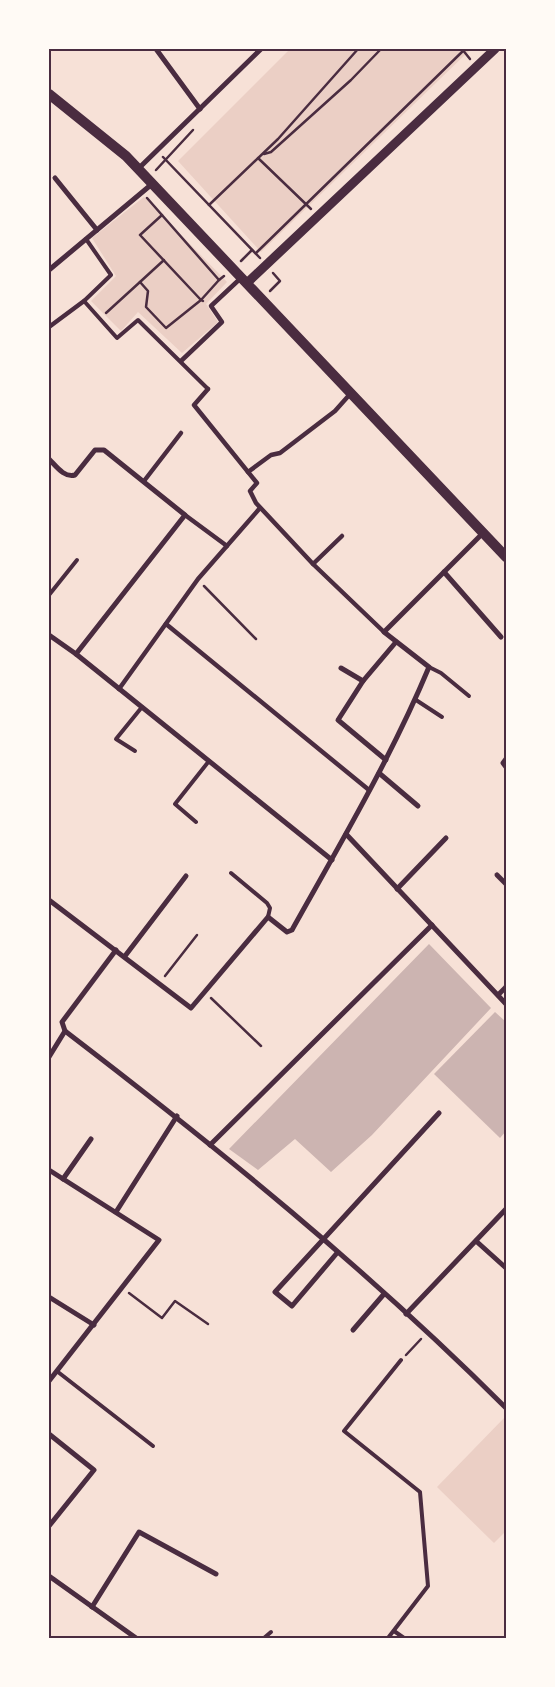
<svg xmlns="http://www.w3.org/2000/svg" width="555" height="1687" viewBox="0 0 555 1687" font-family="Bitter,serif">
<rect width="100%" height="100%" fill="#f7e1d7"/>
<g fill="#ebcfc5">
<path d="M 290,49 L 471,49 L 261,252 L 178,161 Z"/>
<path d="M 144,197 L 227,282 L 206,304 L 218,322 L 182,353 L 138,312 L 121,331 L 91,301 L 116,276 L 92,238 Z"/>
<path d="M 505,1417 L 506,1531 L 494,1543 L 437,1487 Z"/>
</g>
<g fill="#ccb4b1">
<path d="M 429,944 L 491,1008 L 372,1135 L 331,1172 L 295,1139 L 258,1170 L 229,1149 Z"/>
<path d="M 495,1012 L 506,1022 L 506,1131 L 500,1138 L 434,1074 Z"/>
</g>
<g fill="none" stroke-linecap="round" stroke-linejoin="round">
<g stroke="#4a2c40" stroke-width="2.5">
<path d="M 462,49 L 470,59"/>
<path d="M 264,154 L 271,152 L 351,80 L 381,49"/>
<path d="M 163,157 L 260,258"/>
<path d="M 258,158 L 311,209"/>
<path d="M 156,170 L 193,130"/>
<path d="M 147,198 L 219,280 L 224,276"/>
<path d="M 209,205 L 278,139 L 358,49"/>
<path d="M 162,215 L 140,235 L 201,300 L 219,280"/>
<path d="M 256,253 L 465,49"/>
<path d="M 241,261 L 252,250"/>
<path d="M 140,282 L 164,260"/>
<path d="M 270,291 L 280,281 L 273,273"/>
<path d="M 106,313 L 140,282 L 148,291 L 146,307 L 166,328 L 201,300 L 203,301"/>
<path d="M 204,586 L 256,639"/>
<path d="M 165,976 L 197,935"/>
<path d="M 211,998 L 261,1046"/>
<path d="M 129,1293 L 162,1318 L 175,1301 L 208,1324"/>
<path d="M 406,1355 L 421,1339"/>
</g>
<g stroke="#4a2c40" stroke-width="4">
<path d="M 86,239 L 111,275 L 84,301 L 117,338 L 138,320 L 208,389"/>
<path d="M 49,595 L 77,560"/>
<path d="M 429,667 L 441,673 L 469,696"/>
<path d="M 416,700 L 442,717"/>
<path d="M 135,751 L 116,739 L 142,707"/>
<path d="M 196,822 L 175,804 L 209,761"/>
<path d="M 231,873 L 267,903 L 270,908 L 268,917"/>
<path d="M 58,1372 L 153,1446"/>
<path d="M 394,1631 L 404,1638"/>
<path d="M 264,1638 L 271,1632"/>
<path d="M 388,1638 L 428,1586 L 420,1492 L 344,1431 L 401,1360"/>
</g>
<g stroke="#4a2c40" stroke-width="4.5">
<path d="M 49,327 L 84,301"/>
<path d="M 181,361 L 222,322 L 211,306 L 242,277"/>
<path d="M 208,389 L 194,405 L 257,483 L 250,491 L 256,503 L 313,564 L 384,632"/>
<path d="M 248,472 L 271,455 L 280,453 L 335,411 L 351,393"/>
<path d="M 144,481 L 181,433"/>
<path d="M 185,515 L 227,546"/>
<path d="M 313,564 L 342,536"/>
<path d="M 166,624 L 369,790"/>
<path d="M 119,689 L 198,579 L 260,508"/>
</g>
<g stroke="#4a2c40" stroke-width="5">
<path d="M 156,49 L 200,109"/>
<path d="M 138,169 L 261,49"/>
<path d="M 55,178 L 97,230"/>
<path d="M 49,270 L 152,184"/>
<path d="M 49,459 C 56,466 64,478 75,475 L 95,450 L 104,450 L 185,515 L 76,654"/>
<path d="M 444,572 L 501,637"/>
<path d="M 49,635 L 76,654 L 332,860"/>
<path d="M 341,668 L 363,681"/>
<path d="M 506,759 L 503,763 L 506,767"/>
<path d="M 386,760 L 338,720 L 363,681 L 396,642"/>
<path d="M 379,773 L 418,806"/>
<path d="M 346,834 L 506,1004"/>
<path d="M 497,875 L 506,884"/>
<path d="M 397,889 L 446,838"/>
<path d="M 49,900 L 191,1008 L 268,917 L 287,932 L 292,930 C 340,844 391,758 429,667 L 384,632 L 484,532"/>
<path d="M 116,950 L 62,1022 L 65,1031 C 218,1148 369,1271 506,1408"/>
<path d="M 125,956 L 186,876"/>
<path d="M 498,995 L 506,987"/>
<path d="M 49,1057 L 65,1031"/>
<path d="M 210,1145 L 432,925"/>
<path d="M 49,1170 L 159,1240 L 49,1381"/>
<path d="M 63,1179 L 91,1139"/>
<path d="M 116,1212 L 177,1116"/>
<path d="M 476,1241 L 506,1268"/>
<path d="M 337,1253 L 292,1306 L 275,1292 L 439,1113"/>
<path d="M 49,1297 L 94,1325"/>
<path d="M 406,1314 L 506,1209"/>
<path d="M 353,1330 L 384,1294"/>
<path d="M 49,1434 L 94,1470 L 49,1526"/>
<path d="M 49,1576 L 136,1638"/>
<path d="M 92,1607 L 139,1532 L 216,1574"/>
</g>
<path stroke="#4a2c40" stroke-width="9" d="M 248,282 L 495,49"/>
<path stroke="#4a2c40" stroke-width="10" d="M 49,94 L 126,156 L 506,557"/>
</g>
<rect width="555" height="1687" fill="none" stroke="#fffaf5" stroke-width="100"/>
<rect x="50" y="50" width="455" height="1587" fill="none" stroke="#4a2c40" stroke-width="2"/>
</svg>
